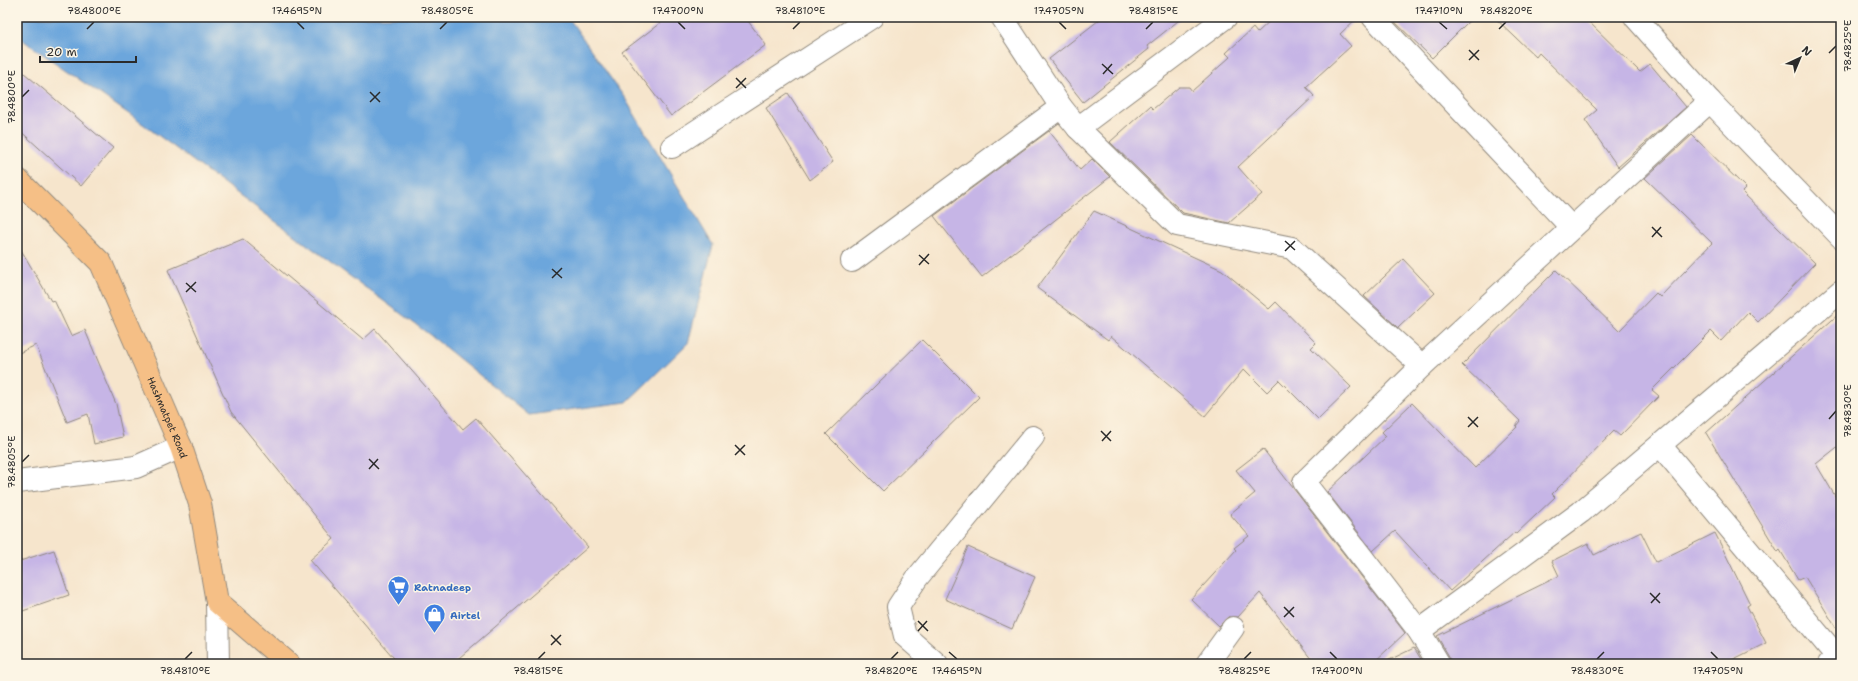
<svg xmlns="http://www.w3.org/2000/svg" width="1858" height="681" viewBox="0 0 1858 681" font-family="'Shantell Sans',sans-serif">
<rect width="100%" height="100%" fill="#fcf5e5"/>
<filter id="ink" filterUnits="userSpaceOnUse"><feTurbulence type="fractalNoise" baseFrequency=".025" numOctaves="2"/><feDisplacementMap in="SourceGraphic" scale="8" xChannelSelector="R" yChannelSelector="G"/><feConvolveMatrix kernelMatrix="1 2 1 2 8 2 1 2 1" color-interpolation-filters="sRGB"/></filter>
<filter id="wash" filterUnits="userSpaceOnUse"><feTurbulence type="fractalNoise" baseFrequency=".012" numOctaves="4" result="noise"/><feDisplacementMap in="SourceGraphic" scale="16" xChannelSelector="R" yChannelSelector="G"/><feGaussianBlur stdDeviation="0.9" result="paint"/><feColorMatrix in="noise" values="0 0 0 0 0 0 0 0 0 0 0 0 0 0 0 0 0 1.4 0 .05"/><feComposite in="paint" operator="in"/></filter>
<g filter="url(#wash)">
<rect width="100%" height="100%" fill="#f6e5cc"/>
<path fill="#6ca6dc" stroke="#4c6884" d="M 17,17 L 568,17 L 626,100 L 713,245 L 688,343 L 627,402 L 529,415 L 430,335 L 136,119 L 17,36 Z"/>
<g id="blocks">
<g fill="#c6b5e6">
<path d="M 668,17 L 745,17 L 766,45 L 671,116 L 622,52 Z"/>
<path d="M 1103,17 L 1183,17 L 1147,46 L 1149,49 L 1083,102 L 1049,59 Z"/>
<path d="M 1274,17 L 1358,17 L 1340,34 L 1351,46 L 1306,87 L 1314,96 L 1238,167 L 1262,194 L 1229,223 L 1183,213 L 1110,142 L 1150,106 L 1153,109 L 1179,87 L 1189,87 L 1192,91 L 1230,57 L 1226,53 L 1253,28 L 1257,33 Z"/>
<path d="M 1390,17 L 1473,17 L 1432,58 Z"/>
<path d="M 1494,17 L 1584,17 L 1640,72 L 1650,64 L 1686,107 L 1618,167 L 1585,120 L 1597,110 L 1539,53 L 1536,57 Z"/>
<path d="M 17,67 L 113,148 L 81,186 L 17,128 Z"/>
<path d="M 788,93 L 833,162 L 810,180 L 766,108 Z"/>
<path d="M 1049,131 L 1080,170 L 1092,159 L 1110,177 L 982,277 L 934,216 Z"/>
<path d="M 1692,135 L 1746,188 L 1742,192 L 1815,263 L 1758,322 L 1748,312 L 1721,341 L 1711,331 L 1652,390 L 1659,396 L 1620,436 L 1614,431 L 1552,494 L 1555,497 L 1516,534 L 1515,532 L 1450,591 L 1395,531 L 1373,551 L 1327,492 L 1386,436 L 1382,432 L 1412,403 L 1475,468 L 1517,427 L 1516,426 L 1520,421 L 1462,365 L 1556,270 L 1619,331 L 1656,293 L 1660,297 L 1712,243 L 1645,178 Z"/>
<path d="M 1094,211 L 1222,270 L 1269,309 L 1276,302 L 1316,343 L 1311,348 L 1351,387 L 1318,419 L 1279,380 L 1267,392 L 1244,369 L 1205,416 L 1111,336 L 1108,340 L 1037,288 Z"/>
<path d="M 243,239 L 363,340 L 375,329 L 463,429 L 476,418 L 588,547 L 452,664 L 399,664 L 310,560 L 334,539 L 231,412 L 168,270 Z"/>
<path d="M 17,243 L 51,301 L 54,300 L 71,336 L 85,330 L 116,404 L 123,437 L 94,444 L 88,414 L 67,422 L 36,345 L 17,354 Z"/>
<path d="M 1403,259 L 1435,293 L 1398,328 L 1364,296 Z"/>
<path d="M 1841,312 L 1841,444 L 1816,464 L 1841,506 L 1841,636 L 1805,577 L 1798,580 L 1780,550 L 1778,552 L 1706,433 Z"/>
<path d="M 922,340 L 979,397 L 883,491 L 826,434 Z"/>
<path d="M 1263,449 L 1405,633 L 1372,664 L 1315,664 L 1260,593 L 1238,617 L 1228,617 L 1219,626 L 1191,599 L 1236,550 L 1234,548 L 1249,536 L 1230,514 L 1255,493 L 1236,470 Z"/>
<path d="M 1641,532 L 1656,562 L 1715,533 L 1750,604 L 1747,606 L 1766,643 L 1724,664 L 1451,664 L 1450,658 L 1437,636 L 1559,576 L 1552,561 L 1588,543 L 1594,555 Z"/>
<path d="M 968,547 L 1035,577 L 1012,629 L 945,599 Z"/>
<path d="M 54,550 L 69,595 L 17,613 L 17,562 Z"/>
<path d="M 1414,648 L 1424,664 L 1381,664 Z"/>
</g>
</g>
</g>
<g filter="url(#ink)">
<use href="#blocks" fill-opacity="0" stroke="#90887c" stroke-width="1"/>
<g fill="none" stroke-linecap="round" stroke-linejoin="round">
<defs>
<g id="minor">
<path d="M 1002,17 L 1061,107 L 1078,128 L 1177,225 L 1292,248 L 1422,366"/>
<path d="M 1373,17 L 1571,227"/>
<path d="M 1635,17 L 1710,101 L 1841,237"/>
<path d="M 1078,128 L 1226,17"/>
<path d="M 672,147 L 872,17"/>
<path d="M 852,261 L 1061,107"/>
<path d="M 1660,445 L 1839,659 L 1829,664"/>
<path d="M 17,482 L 136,467 L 181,447"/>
<path d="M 217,602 L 218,664"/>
<path d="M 1419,631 L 1581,512 L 1841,291"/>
<path d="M 937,664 L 905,636 L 898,607 L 917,578 L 1033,437"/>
<path d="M 1207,664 L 1233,628"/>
<path d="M 1439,664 L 1419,631 L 1304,482 L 1422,366 L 1710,101"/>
</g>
<g id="major">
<path id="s1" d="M 17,179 L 101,263 L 181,447 L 200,504 L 217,602 L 289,664"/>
</g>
</defs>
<use href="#minor" stroke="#90887c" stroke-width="24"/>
<use href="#major" stroke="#90887c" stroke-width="24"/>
<use href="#minor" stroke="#fff" stroke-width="22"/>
<use href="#major" stroke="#f5bf86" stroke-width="22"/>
</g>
</g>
<path fill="none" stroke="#2b2b2b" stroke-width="1.5" d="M 297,22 L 304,29M 678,22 L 685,29M 1059,22 L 1066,29M 1439,22 L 1447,29M 87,29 L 94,22M 440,29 L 447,22M 793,29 L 800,22M 1146,29 L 1153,22M 1499,29 L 1506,22M 1469,50 L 1479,60M 1829,53 L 1836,46M 1469,60 L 1479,50M 1102,64 L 1113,74M 1103,74 L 1112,64M 736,78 L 746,88M 736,88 L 746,78M 370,92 L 380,102M 22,97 L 29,90M 370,102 L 380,92M 1652,227 L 1662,237M 1652,237 L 1661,227M 1285,241 L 1295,250M 1285,251 L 1295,241M 919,255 L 929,264M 919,265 L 929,254M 552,269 L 562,278M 552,278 L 562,268M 186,283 L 196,292M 186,292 L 196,282M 1468,417 L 1478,427M 1829,419 L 1836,411M 1468,427 L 1478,417M 1101,431 L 1111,441M 1102,441 L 1111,431M 735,445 L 745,455M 735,455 L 745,445M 369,459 L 379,469M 22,462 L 29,455M 369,469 L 378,459M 1650,593 L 1660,603M 1651,603 L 1660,593M 1284,607 L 1294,617M 1284,617 L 1294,607M 918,621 L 928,631M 918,631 L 927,621M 551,635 L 561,645M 551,645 L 561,635M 949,652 L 957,659M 1330,652 L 1337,659M 1711,652 L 1718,659M 185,659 L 192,652M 538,659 L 545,652M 891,659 L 898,652M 1244,659 L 1251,652M 1597,659 L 1604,652"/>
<defs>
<symbol id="supermarket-pin" viewBox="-11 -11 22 30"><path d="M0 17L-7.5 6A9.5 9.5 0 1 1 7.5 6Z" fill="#3f7fe0" stroke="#fcf5e5"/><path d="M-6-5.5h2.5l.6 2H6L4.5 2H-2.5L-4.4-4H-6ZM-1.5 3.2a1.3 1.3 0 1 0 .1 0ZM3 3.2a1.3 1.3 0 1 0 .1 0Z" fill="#fff"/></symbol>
<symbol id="shop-pin" viewBox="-11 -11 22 30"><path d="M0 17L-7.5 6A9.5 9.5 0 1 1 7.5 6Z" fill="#3f7fe0" stroke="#fcf5e5"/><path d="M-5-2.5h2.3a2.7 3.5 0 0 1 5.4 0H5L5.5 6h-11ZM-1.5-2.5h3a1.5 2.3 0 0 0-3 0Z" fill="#fff"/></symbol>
</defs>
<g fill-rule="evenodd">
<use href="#supermarket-pin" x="386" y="574" width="25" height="34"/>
<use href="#shop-pin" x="422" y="602" width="25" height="34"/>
</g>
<g text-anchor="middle" stroke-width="3" stroke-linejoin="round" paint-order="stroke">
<g font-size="10" fill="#2b2b2b" stroke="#fcf5e5">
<text dy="4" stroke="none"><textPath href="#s1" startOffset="287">Hashmatpet Road</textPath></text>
</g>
<g font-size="10" font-weight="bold" fill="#366cbe" stroke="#fcf5e5" text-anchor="start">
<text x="414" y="591">Ratnadeep</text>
<text x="450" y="619">Airtel</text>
</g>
</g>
<rect width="1858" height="681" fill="none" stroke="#fcf5e5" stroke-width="44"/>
<g transform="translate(1800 58) rotate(44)" stroke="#fcf5e5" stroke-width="3" paint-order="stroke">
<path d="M0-3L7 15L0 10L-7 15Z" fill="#2b2b2b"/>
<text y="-6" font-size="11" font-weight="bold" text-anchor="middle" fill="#2b2b2b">N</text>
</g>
<path d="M40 56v6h96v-6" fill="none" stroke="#2b2b2b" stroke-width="2"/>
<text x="46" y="56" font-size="12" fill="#2b2b2b" stroke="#fcf5e5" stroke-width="3" paint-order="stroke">20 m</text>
<rect x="22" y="22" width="1814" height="637" fill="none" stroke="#2b2b2b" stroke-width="1.5"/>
<g font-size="10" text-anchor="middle" fill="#2b2b2b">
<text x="94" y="14">78.4800°E</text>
<text x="297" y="14">17.4695°N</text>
<text x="447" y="14">78.4805°E</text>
<text x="678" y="14">17.4700°N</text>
<text x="800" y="14">78.4810°E</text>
<text x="1059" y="14">17.4705°N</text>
<text x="1153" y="14">78.4815°E</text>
<text x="1439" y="14">17.4710°N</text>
<text x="1506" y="14">78.4820°E</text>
<text transform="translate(1847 46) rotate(-90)" y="4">78.4825°E</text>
<text transform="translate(11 97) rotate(-90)" y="4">78.4800°E</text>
<text transform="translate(1847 411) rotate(-90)" y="4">78.4830°E</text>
<text transform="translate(11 462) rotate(-90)" y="4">78.4805°E</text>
<text x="185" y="674">78.4810°E</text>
<text x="538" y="674">78.4815°E</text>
<text x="891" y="674">78.4820°E</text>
<text x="957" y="674">17.4695°N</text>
<text x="1244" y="674">78.4825°E</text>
<text x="1337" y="674">17.4700°N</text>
<text x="1597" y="674">78.4830°E</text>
<text x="1718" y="674">17.4705°N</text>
</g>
</svg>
